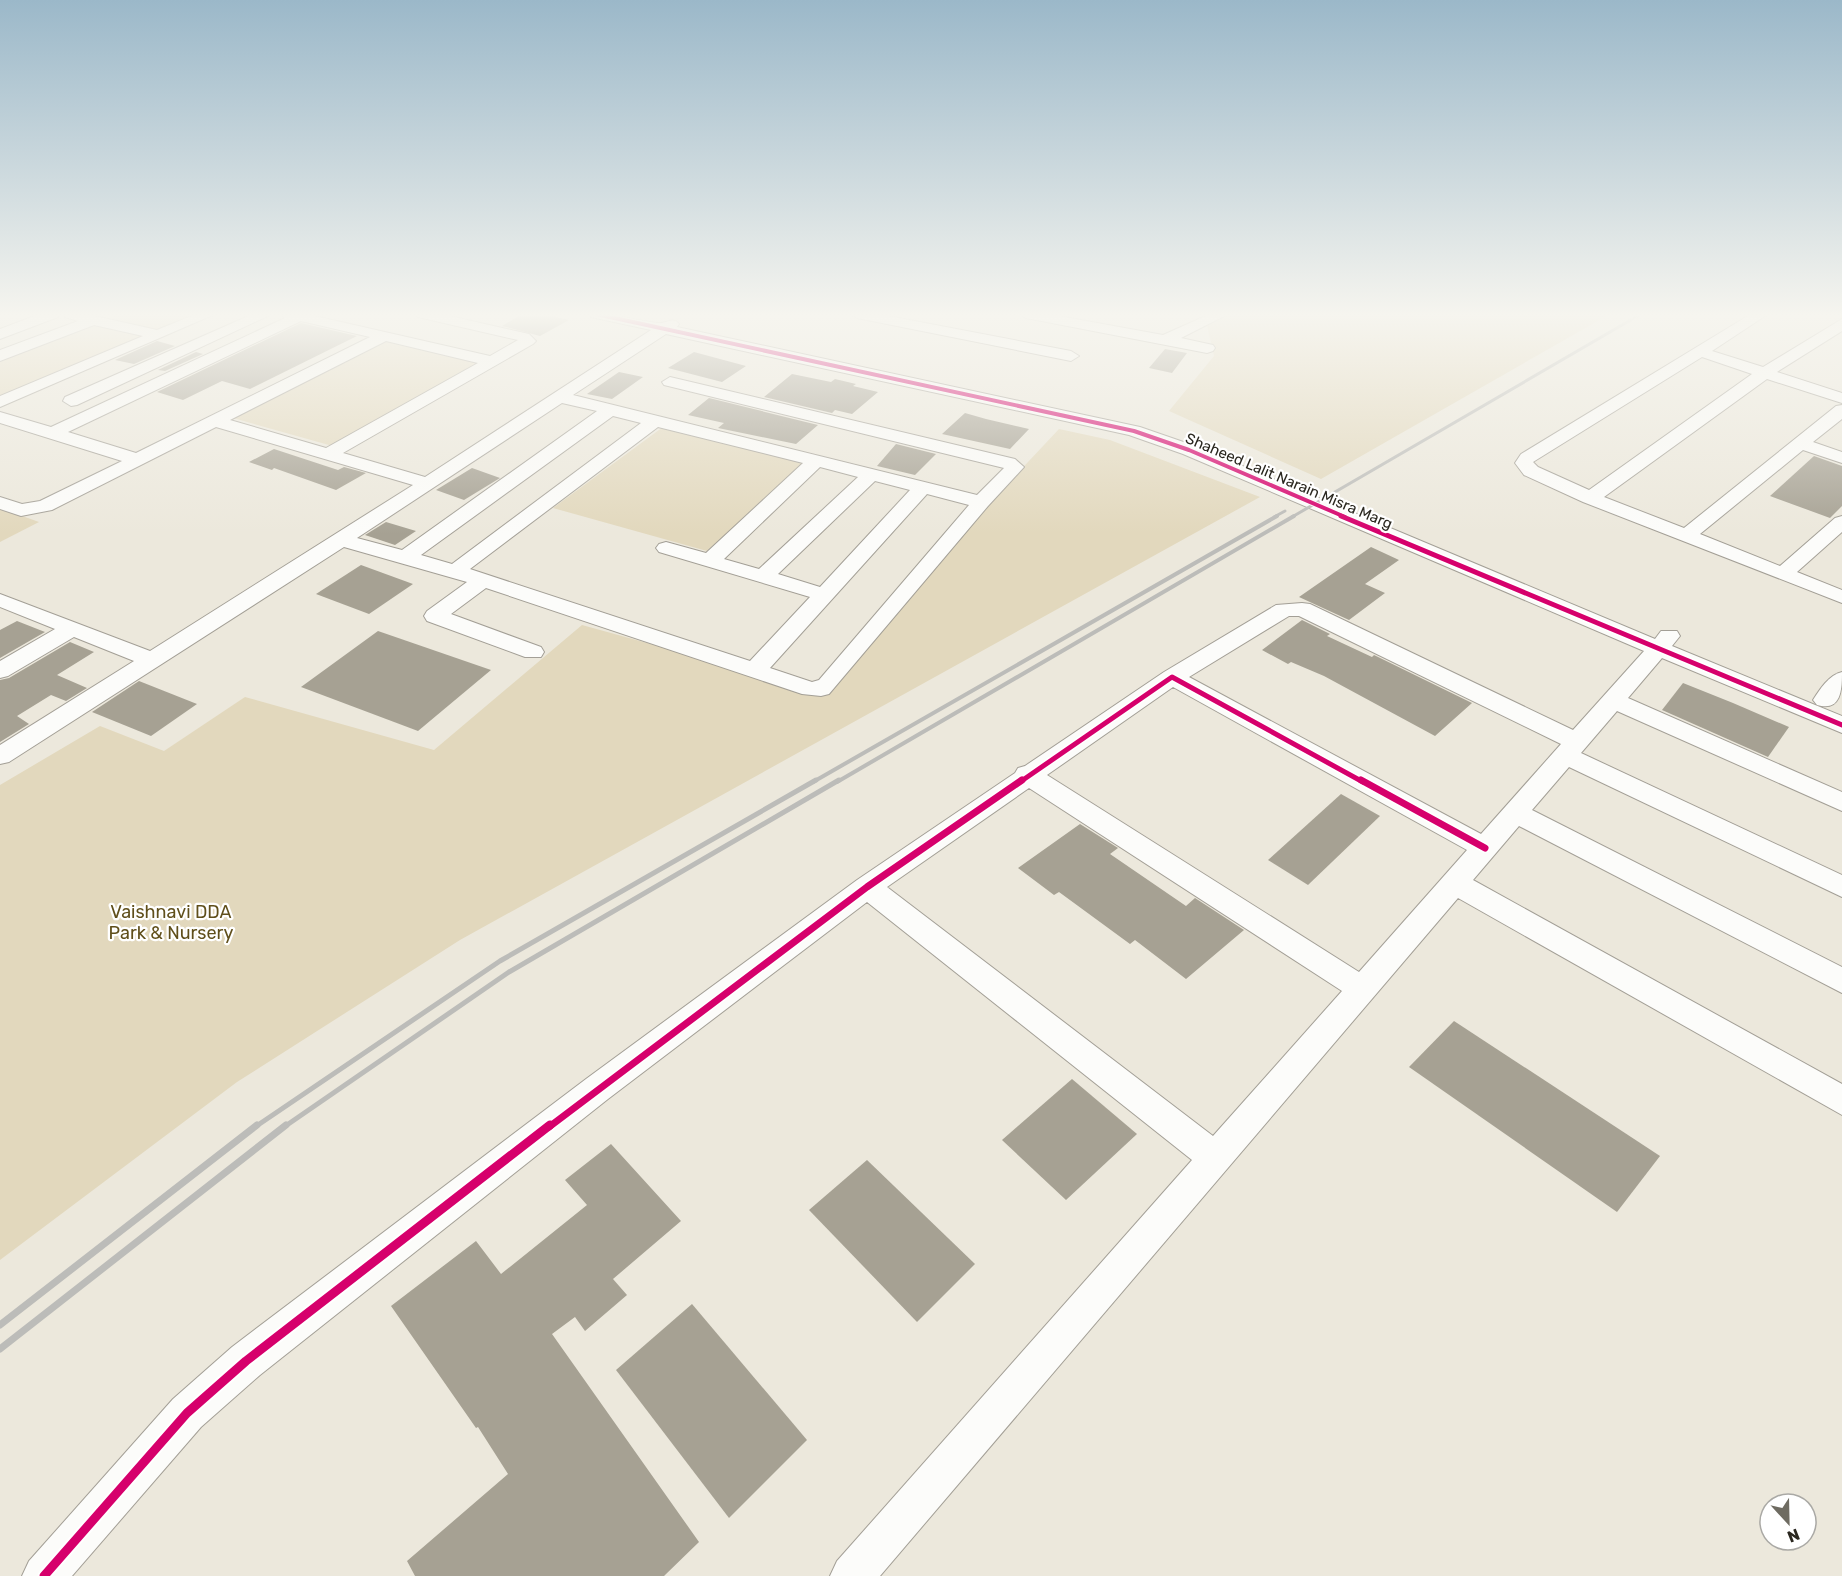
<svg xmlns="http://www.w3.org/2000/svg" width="1842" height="1576" viewBox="0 0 1842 1576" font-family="Rubik,sans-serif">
<rect width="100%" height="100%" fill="#ece8dc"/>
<g fill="#e2d8bd">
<path d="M 119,314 L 197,314 L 0,398 L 0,361 Z"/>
<path d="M 1230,314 L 1610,314 L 1321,479 L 1169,411 L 1214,356 L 1207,325 Z"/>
<path d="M 384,340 L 481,364 L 336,447 L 233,418 Z"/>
<path d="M 663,427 L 807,462 L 707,551 L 553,508 Z"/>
<path d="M 1059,429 L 1110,440 L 1260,497 L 460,940 L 237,1082 L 0,1260 L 0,785 L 100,726 L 164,751 L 245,697 L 434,750 L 582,625 L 814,689 Z"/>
<path d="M 0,508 L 39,522 L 0,542 Z"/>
</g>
<g fill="#a6a193">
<path d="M 522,314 L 541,314 L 569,320 L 540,336 L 502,326 Z"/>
<path d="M 301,323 L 357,336 L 250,389 L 222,381 L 183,400 L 157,392 Z"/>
<path d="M 157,341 L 175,346 L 134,364 L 115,360 Z"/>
<path d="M 1165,349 L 1187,353 L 1172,373 L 1149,368 Z"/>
<path d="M 196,352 L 203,354 L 165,371 L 158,370 Z"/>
<path d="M 694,352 L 746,366 L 722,382 L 668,368 Z"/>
<path d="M 619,372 L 643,377 L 612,399 L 587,394 Z"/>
<path d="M 792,374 L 831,382 L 835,379 L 856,384 L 853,386 L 878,392 L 852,414 L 835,410 L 832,413 L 764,397 Z"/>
<path d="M 709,398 L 818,425 L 796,444 L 718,428 L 724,423 L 688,415 Z"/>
<path d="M 965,413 L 986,419 L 1029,429 L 1010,449 L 942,434 Z"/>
<path d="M 896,444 L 936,454 L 915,475 L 877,466 Z"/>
<path d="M 274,449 L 338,470 L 344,467 L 366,473 L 336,490 L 274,468 L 272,470 L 249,462 Z"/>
<path d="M 1814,456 L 1842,466 L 1842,506 L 1830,518 L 1770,496 Z"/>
<path d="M 472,468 L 500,478 L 464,500 L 436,490 Z"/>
<path d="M 386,522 L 416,531 L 395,545 L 365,535 Z"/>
<path d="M 1371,547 L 1399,560 L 1365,584 L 1385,593 L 1349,620 L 1299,597 Z"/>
<path d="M 361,565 L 413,584 L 369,614 L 316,594 Z"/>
<path d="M 1302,620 L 1330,634 L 1327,636 L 1372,657 L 1374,655 L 1472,703 L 1435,736 L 1324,676 L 1291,662 L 1288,664 L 1262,650 Z"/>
<path d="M 17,621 L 45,632 L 0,658 L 0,630 Z"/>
<path d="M 378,631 L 491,670 L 418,731 L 301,687 Z"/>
<path d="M 70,642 L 94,652 L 57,675 L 87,688 L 66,701 L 51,695 L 17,716 L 29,724 L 0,742 L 0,680 L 9,678 Z"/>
<path d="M 139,681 L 197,704 L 151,736 L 92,712 Z"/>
<path d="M 1683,683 L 1733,703 L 1789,727 L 1768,757 L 1662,710 Z"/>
<path d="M 1341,794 L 1380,816 L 1308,885 L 1268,860 Z"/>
<path d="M 1080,824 L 1118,848 L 1110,854 L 1186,906 L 1195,898 L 1244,930 L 1186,979 L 1135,940 L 1130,944 L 1059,892 L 1054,895 L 1018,868 Z"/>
<path d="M 1454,1021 L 1660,1156 L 1617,1212 L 1409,1067 Z"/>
<path d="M 1072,1079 L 1137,1134 L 1066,1200 L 1002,1140 Z"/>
<path d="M 611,1144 L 681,1221 L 613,1279 L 627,1295 L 585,1331 L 575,1317 L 552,1334 L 699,1542 L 664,1576 L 415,1576 L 407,1561 L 508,1474 L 478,1427 L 476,1428 L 391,1306 L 476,1241 L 501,1274 L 587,1205 L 565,1180 Z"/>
<path d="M 867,1160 L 975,1264 L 917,1322 L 809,1210 Z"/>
<path d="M 692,1304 L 807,1440 L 729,1518 L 616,1370 Z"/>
</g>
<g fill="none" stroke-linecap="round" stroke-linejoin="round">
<defs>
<g id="minor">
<path d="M 40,314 L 60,314 L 58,317 L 0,339 L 0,329 Z"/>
<path d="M 63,314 L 86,314 L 157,330 L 196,314 L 215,314 L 0,407 L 0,396 L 143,336 L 94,325 L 0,361 L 0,350 L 78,321 L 65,317 Z"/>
<path d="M 253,314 L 272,314 L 77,405 L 71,406 L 63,401 L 65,397 Z"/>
<path d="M 281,314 L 306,314 L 490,356 L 518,340 L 418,317 L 416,314 L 441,314 L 529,334 L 536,341 L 533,344 L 343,453 L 425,477 L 651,330 L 591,317 L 589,314 C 613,314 634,320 658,323 C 665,324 669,319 676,321 L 679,324 L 677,327 L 1140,427 L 1195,446 L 1655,639 L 1661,631 L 1677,631 L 1680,636 L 1672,646 L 1842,716 L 1842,733 L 1662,658 L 1628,698 L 1842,792 L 1842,811 L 1617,711 L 1581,753 L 1842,875 L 1842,897 L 1569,767 L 1532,810 L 1842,967 L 1842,993 L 1519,826 L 1473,880 L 1842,1084 L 1842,1115 L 1458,898 L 880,1576 L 830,1576 L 837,1561 L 1192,1160 L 867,902 L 608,1099 L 260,1375 L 201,1427 L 72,1576 L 22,1576 L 29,1561 L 173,1399 L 232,1347 L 586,1079 L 857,880 L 1015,773 L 1018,768 L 1025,766 L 1164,672 L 1276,605 L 1302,603 L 1310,604 L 1573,730 L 1644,651 L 1183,454 L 1129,435 L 666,334 L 573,395 L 977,495 L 1004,468 L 664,385 L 662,382 L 670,377 L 1015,459 L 1024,467 L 988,506 L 829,694 L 821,696 L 802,694 L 486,588 L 451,614 L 541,647 L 544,652 L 541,657 L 525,657 L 427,621 L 424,616 L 427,611 L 467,582 L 344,547 L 9,762 L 0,764 L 0,745 L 134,661 L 74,637 L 8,676 L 0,678 L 0,661 L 55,629 L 0,607 L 0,594 L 150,651 L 413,485 L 216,427 L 52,510 L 21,516 L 0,509 L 0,497 L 22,504 L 40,501 L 122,461 L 0,423 L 0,412 L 51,427 L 285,318 ZM 301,321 L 370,337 L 136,453 L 68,432 ZM 386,341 L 478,363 L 326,448 L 230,420 ZM 562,403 L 597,411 L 402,550 L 357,538 ZM 613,416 L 641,423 L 452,564 L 421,555 ZM 658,427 L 803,463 L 706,553 L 666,542 L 659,544 L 656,548 L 659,552 L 810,597 L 750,661 L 470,569 ZM 820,467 L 858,477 L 759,569 L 724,559 ZM 875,481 L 910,490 L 820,587 L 778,574 ZM 927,494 L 969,505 L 819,680 L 812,682 L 770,668 ZM 1289,616 L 1299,616 L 1561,744 L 1481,834 L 1189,677 ZM 1173,687 L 1467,850 L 1359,972 L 1047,775 ZM 1029,788 L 1342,991 L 1213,1136 L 887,887 Z"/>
<path d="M 850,314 L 878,314 L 1071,351 L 1079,356 L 1071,361 L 857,318 Z"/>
<path d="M 1019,314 L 1048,314 L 1163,335 L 1210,314 L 1228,314 L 1181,338 L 1213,345 L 1215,348 L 1213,351 L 1207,353 L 1026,318 Z"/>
<path d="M 1751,314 L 1768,314 L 1712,351 L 1763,367 L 1842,319 L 1842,331 L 1777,372 L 1842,393 L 1842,403 L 1767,379 L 1604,497 L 1684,528 L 1836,406 L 1842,405 L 1842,419 L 1813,442 L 1842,452 L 1842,463 L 1803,450 L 1700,534 L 1780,566 L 1835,518 L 1842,516 L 1842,532 L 1797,572 L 1842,590 L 1842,603 L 1583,502 L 1524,475 L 1515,463 L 1521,454 ZM 1702,357 L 1752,374 L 1589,490 L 1538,467 L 1533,462 Z"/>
<path d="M 1842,672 C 1842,690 1841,712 1817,705 L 1813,700 C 1820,689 1829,675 1842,672 Z"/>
</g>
</defs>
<use href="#minor" stroke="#a39f96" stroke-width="2"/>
<use href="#minor" fill="#fcfcfa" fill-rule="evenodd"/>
<g stroke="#bcbcb9" stroke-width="3">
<path d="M 1274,517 L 1285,511"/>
<path d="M 1292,517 L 1641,314"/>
</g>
<g stroke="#bcbcb9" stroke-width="4">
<path d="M 813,782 L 1277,516"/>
<path d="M 837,782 L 1294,516"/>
</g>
<g stroke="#bcbcb9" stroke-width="5">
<path d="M 255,1127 L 500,961 L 816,780"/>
<path d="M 284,1127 L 509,972 L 839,780"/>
</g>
<g stroke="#bcbcb9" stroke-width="7">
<path d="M 0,1325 L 257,1125"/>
<path d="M 0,1349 L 286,1125"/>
</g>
<defs>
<path id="cycleway-far3" d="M 596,314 L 1134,431 L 1189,450 L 1345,517"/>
<g id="cycleway-far2">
<path d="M 1341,516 L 1842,725"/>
<path d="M 1020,782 L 1172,677 L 1363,782"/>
</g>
<g id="cycleway-far1">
<path d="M 1361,780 L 1485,848"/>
<path d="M 549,1127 L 867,887 L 1022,780"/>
</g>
<path id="cycleway" d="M 44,1576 L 187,1413 L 246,1361 L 550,1125"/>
</defs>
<use href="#cycleway-far3" stroke="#fff" stroke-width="6"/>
<use href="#cycleway-far2" stroke="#fff" stroke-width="8"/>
<use href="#cycleway-far1" stroke="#fff" stroke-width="10"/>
<use href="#cycleway" stroke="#fff" stroke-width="13"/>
<use href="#cycleway-far3" stroke="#d6006c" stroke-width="4"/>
<use href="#cycleway-far2" stroke="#d6006c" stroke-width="5"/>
<use href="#cycleway-far1" stroke="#d6006c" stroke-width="7"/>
<use href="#cycleway" stroke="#d6006c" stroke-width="9"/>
</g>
<linearGradient id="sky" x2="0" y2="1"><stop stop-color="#9bb8c9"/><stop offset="0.59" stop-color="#f6f5ef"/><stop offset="1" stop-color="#f6f5ef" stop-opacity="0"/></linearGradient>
<rect width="1842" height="534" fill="url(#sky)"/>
<g text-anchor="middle" stroke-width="4.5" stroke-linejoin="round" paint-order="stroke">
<g font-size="15" fill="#2a271f" stroke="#fff">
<text transform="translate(1289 481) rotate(23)" y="5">Shaheed Lalit Narain Misra Marg</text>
</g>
<g font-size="18" fill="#604f1b" stroke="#fff">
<text x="171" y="918">Vaishnavi DDA<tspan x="171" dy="21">Park &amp; Nursery</tspan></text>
</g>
</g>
<g transform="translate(1788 1522) rotate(158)"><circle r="28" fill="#ffffff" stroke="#aaa9a5" stroke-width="1.5"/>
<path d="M0-4.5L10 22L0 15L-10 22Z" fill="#6e6b61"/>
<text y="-9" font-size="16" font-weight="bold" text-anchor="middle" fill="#2a271f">N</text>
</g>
</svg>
